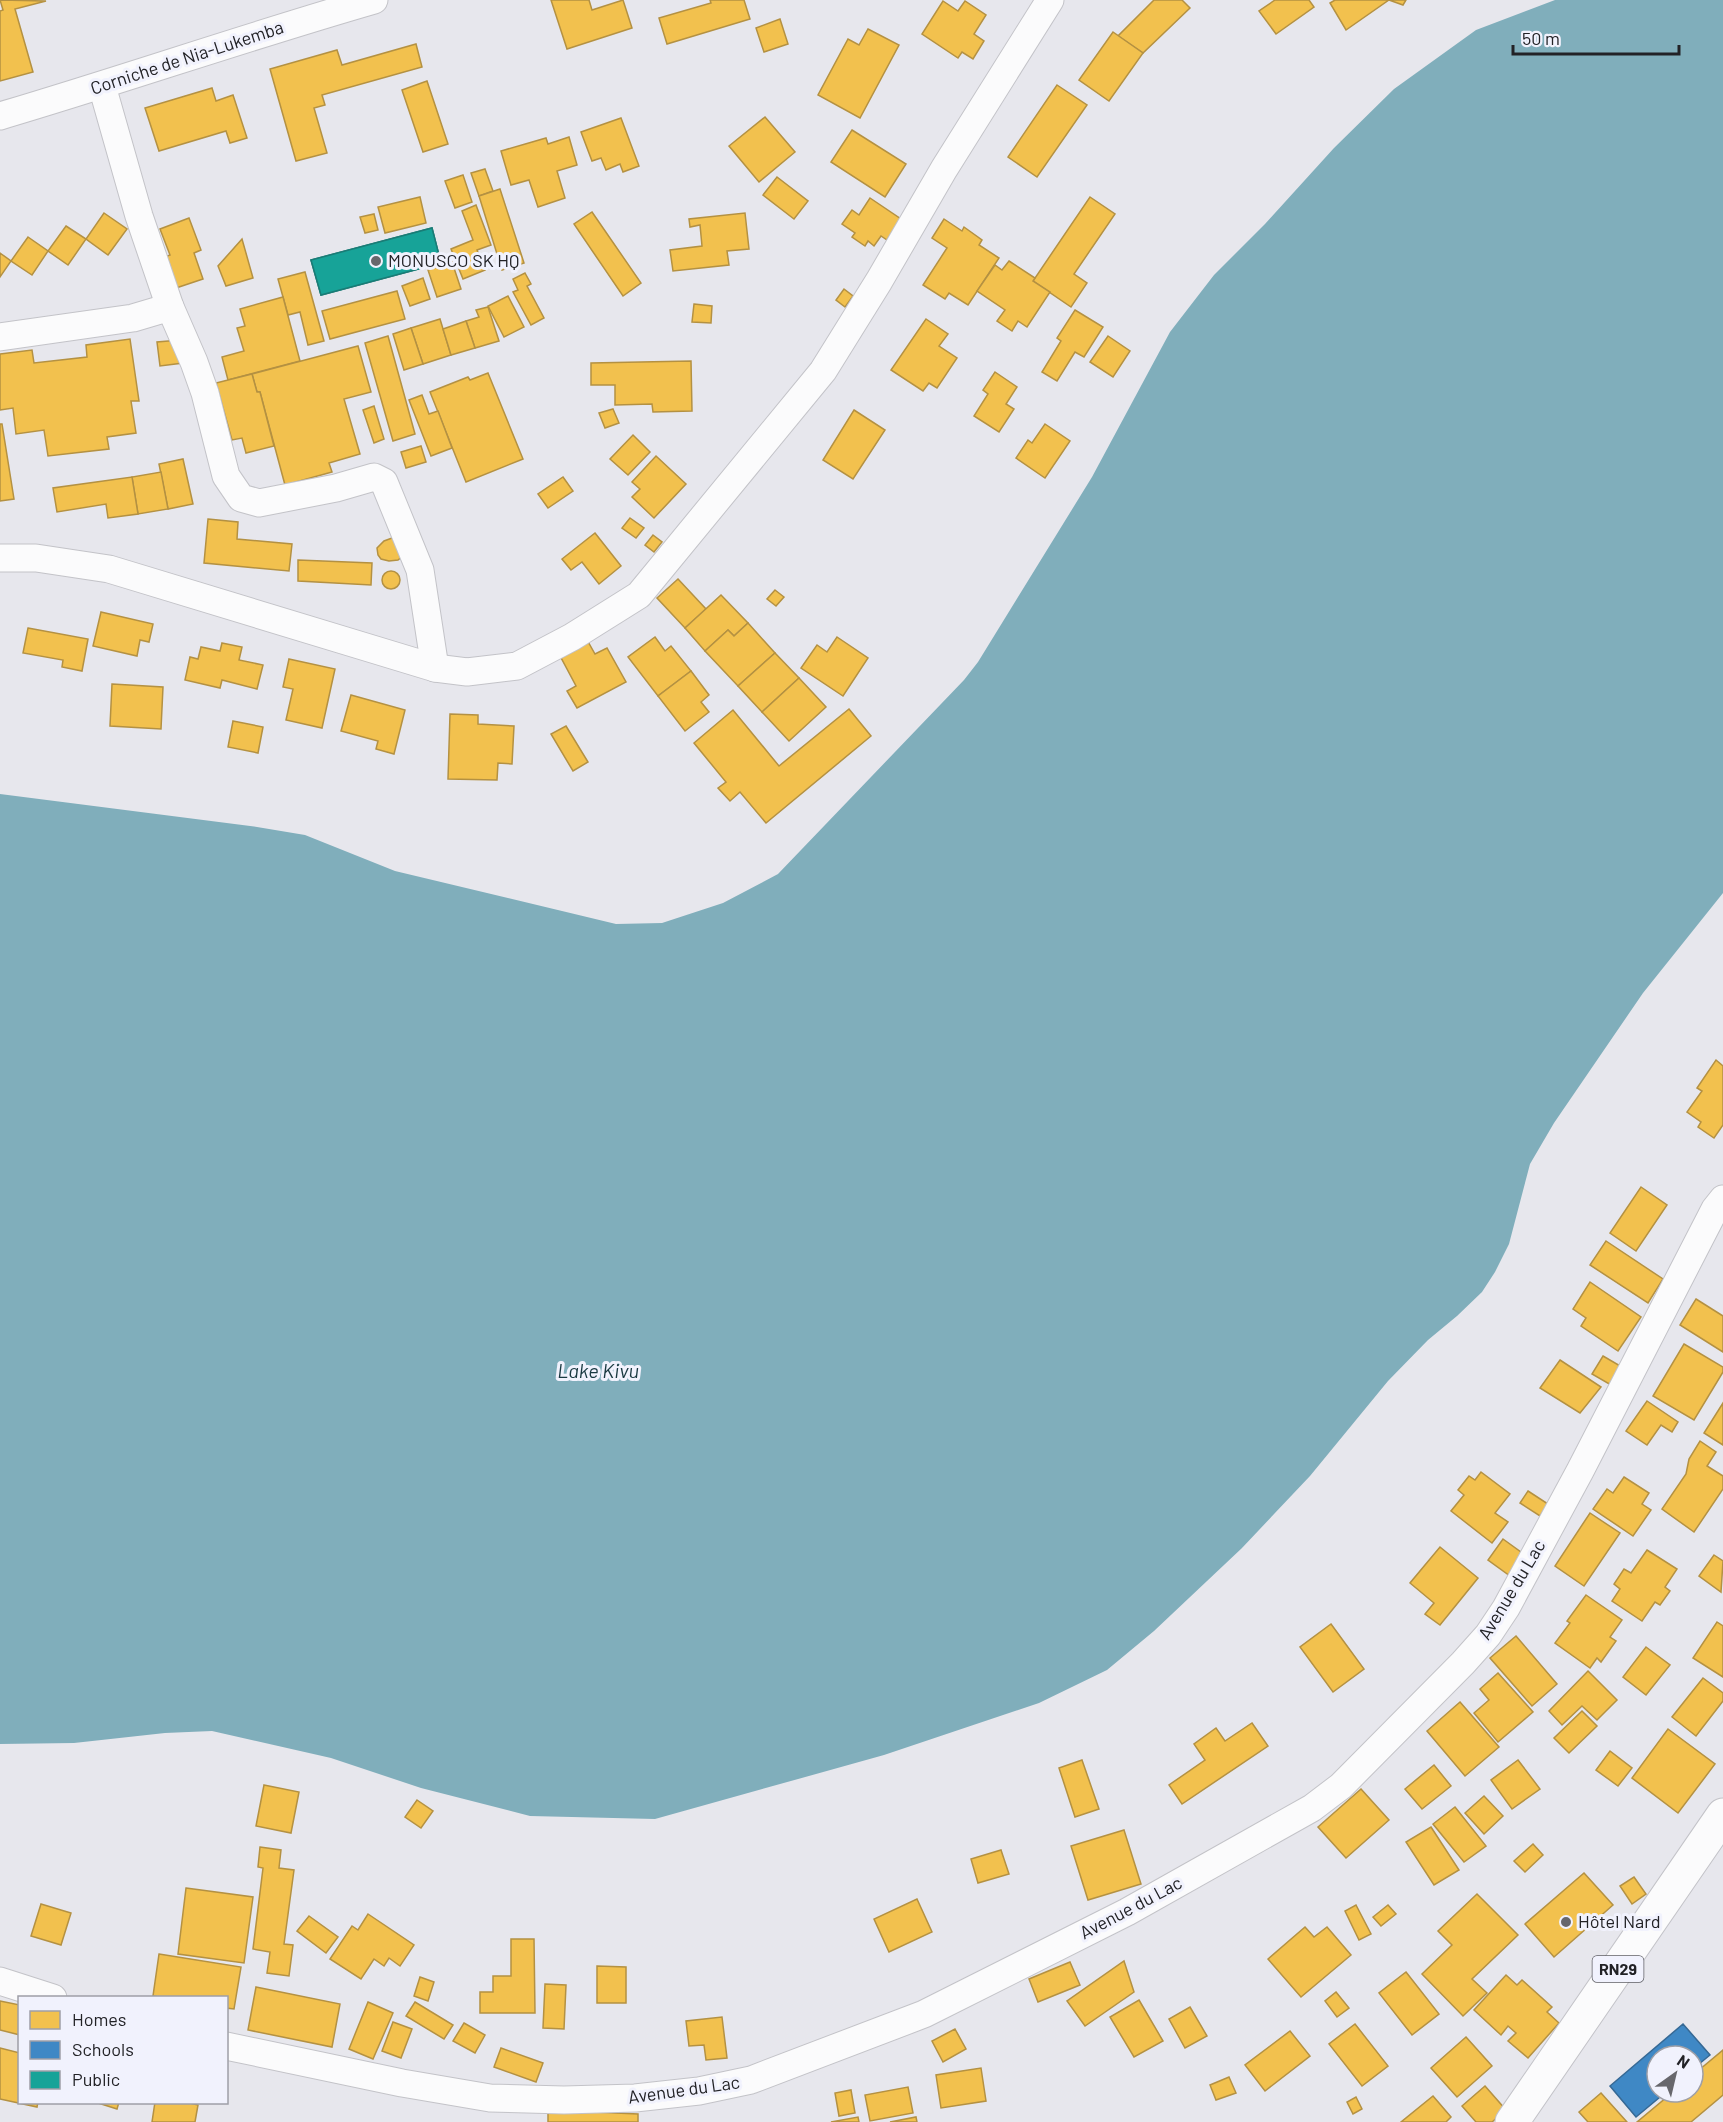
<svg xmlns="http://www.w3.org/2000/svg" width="1723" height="2122" viewBox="0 0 1723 2122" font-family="Barlow,sans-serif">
<rect width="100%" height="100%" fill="#e7e7ed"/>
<path fill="#80aebb" d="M 1555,0 L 1723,0 L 1723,893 L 1643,993 L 1554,1123 L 1530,1164 L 1509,1244 L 1495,1272 L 1482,1292 L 1457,1316 L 1428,1340 L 1388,1381 L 1310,1476 L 1242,1548 L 1154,1631 L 1107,1670 L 1039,1703 L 884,1755 L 655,1819 L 530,1816 L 421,1788 L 331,1758 L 212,1731 L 165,1733 L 74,1743 L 0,1744 L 0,794 L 257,827 L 305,835 L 395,871 L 616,924 L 662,923 L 723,903 L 778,874 L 964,680 L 978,662 L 1092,477 L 1170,332 L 1214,275 L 1265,224 L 1334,148 L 1394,89 L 1476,30 Z"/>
<g fill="#f2c14e" stroke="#b49142" stroke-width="1.5">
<path d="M 0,0 L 46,1 L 15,9 L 33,72 L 0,81 L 0,11 L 3,10 Z"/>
<path d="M 551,0 L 589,0 L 592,10 L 623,0 L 632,28 L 567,49 Z"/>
<path d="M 710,0 L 744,0 L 750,19 L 667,44 L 659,18 L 711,3 Z"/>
<path d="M 1154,0 L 1182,0 L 1190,8 L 1143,53 L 1118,36 Z"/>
<path d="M 1275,0 L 1309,0 L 1314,7 L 1276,34 L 1259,11 Z"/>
<path d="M 1335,0 L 1406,0 L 1403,5 L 1389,0 L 1346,30 L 1330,3 Z"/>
<path d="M 943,1 L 958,11 L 965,1 L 986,15 L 974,34 L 984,41 L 973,59 L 962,52 L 958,58 L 922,34 Z"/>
<path d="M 780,19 L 788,44 L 764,52 L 756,28 Z"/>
<path d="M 868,29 L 899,45 L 860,118 L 818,95 L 848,39 L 859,45 Z"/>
<path d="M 1113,32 L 1143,53 L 1109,101 L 1079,80 Z"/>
<path d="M 416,44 L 422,67 L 322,95 L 325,105 L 314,108 L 327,153 L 296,161 L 270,69 L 337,50 L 342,65 Z"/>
<path d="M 427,81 L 448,144 L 423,152 L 402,90 Z"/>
<path d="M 1057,85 L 1087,105 L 1037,177 L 1008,157 Z"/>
<path d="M 212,88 L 216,101 L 233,95 L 247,138 L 230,143 L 226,131 L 159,151 L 145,108 Z"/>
<path d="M 765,117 L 795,152 L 759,182 L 729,146 Z"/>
<path d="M 621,118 L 639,166 L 623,172 L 620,164 L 606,170 L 601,158 L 592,161 L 581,132 Z"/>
<path d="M 852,130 L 906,164 L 885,197 L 831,162 Z"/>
<path d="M 569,137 L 577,165 L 557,171 L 565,198 L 538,207 L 529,180 L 511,185 L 501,151 L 546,138 L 548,144 Z"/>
<path d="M 485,169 L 493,191 L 479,196 L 471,173 Z"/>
<path d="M 463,175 L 472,202 L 455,208 L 445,181 Z"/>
<path d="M 777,177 L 808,201 L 794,219 L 763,195 Z"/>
<path d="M 500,189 L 524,263 L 502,270 L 479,196 Z"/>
<path d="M 420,197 L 426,223 L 385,233 L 378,207 Z"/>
<path d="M 1090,197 L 1115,214 L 1074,274 L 1087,283 L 1071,307 L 1033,281 Z"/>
<path d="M 870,198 L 901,219 L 887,240 L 881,236 L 874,246 L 868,241 L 865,246 L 852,237 L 855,233 L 842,224 L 852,210 L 859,215 Z"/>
<path d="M 476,205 L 491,245 L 477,250 L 485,270 L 463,279 L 451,249 L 473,240 L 462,211 Z"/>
<path d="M 592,212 L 641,283 L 623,296 L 574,224 Z"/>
<path d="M 104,213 L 127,229 L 108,255 L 86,239 Z"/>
<path d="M 745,213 L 749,249 L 727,251 L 729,265 L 673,271 L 670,250 L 702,246 L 700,225 L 690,227 L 689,219 Z"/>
<path d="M 374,214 L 378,230 L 365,233 L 360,217 Z"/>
<path d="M 189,218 L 201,250 L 194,253 L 203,279 L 176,288 L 164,257 L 170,255 L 160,229 Z"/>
<path d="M 944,219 L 962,231 L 964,227 L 982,240 L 979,245 L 999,258 L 968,305 L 949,293 L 945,299 L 923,285 L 947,248 L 932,238 Z"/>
<path d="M 66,226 L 86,239 L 68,265 L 48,251 Z"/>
<path d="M 28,237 L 48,251 L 32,275 L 11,261 Z"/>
<path d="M 242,239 L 253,278 L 226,286 L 218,266 Z"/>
<path d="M 0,253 L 11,261 L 0,277 Z"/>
<path d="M 1009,261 L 1035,278 L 1033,281 L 1050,292 L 1027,327 L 1018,321 L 1012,331 L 997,321 L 1005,310 L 977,291 L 995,265 L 1002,270 Z"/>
<path d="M 452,262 L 461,289 L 437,297 L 428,270 Z"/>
<path d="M 305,272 L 324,341 L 308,345 L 300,312 L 288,315 L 278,279 Z"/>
<path d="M 525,273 L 531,284 L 527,286 L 544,318 L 531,325 L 513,292 L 518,290 L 513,279 Z"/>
<path d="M 423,278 L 430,299 L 410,306 L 402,286 Z"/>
<path d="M 844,289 L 853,296 L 845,307 L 836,300 Z"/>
<path d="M 397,291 L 405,319 L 330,339 L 322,311 Z"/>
<path d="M 508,296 L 524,327 L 504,337 L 488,306 Z"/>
<path d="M 283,297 L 300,361 L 228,380 L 222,357 L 244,351 L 237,328 L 245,326 L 240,309 Z"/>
<path d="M 694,304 L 712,306 L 711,323 L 692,322 Z"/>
<path d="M 488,307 L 499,341 L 475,348 L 466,321 L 479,317 L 476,310 Z"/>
<path d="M 1075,310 L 1103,327 L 1084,357 L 1075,352 L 1057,381 L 1042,372 L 1061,341 L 1057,338 Z"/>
<path d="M 440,319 L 451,355 L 423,364 L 411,328 Z"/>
<path d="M 926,319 L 948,334 L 939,346 L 957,358 L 937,388 L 929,383 L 923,391 L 891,370 Z"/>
<path d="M 466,321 L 475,348 L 451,355 L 443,329 Z"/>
<path d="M 411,328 L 423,364 L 404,370 L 393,334 Z"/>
<path d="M 388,336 L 415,434 L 393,441 L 365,343 Z"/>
<path d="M 1108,336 L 1130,351 L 1113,377 L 1090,362 Z"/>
<path d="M 130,339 L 139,401 L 131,401 L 136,433 L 107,437 L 109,449 L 48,456 L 44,430 L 16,434 L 13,408 L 0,410 L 0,354 L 32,350 L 34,363 L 87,357 L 86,345 Z"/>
<path d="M 180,340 L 183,363 L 160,366 L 157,342 Z"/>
<path d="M 358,346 L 371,392 L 344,399 L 360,454 L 329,463 L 332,472 L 285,485 L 260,392 L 257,392 L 252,374 Z"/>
<path d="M 691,361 L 692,411 L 653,412 L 652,404 L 615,405 L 615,385 L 591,385 L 591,363 Z"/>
<path d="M 995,372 L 1017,387 L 1006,404 L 1014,409 L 999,432 L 974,416 L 988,394 L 983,390 Z"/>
<path d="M 488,373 L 523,459 L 466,482 L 430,392 L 468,377 L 470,380 Z"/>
<path d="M 252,374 L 257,392 L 260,392 L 274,446 L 246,453 L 242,438 L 232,440 L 216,383 Z"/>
<path d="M 422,395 L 429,414 L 438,411 L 452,448 L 431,456 L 409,400 Z"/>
<path d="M 374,406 L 384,439 L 374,443 L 363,410 Z"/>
<path d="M 613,409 L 619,423 L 605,428 L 599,413 Z"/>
<path d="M 854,410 L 885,430 L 853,479 L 823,460 Z"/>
<path d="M 0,424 L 2,424 L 14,499 L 0,501 Z"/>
<path d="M 1045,424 L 1070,441 L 1045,478 L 1016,458 L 1028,440 L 1032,443 Z"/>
<path d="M 633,435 L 650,452 L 628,475 L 610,459 Z"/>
<path d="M 421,446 L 426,462 L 406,468 L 401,452 Z"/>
<path d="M 656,456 L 686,484 L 654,518 L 632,497 L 640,489 L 632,482 Z"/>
<path d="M 183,459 L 193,504 L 168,509 L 159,464 Z"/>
<path d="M 161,472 L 168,509 L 138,514 L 132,477 Z"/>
<path d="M 132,477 L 138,514 L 108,518 L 106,504 L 57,512 L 53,488 Z"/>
<path d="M 563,477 L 573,491 L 548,508 L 538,494 Z"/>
<path d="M 630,518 L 644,528 L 636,538 L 622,528 Z"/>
<path d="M 208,519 L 238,522 L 237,539 L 292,544 L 289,571 L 204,563 Z"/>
<path d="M 595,533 L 621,566 L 599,584 L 582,562 L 571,570 L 562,559 Z"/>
<path d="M 653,535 L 662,542 L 654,552 L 645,545 Z"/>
<path d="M 392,538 L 401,539 L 404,555 L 398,560 L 389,561 L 381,559 L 378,555 L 377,548 L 384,541 Z"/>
<path d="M 298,560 L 372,563 L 371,585 L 298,581 Z"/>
<circle cx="391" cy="580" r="9"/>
<path d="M 678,579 L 706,609 L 685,628 L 657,598 Z"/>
<path d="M 775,590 L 784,597 L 776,606 L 767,599 Z"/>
<path d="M 721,595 L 748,623 L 734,636 L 728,630 L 705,651 L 685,628 Z"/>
<path d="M 101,612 L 153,624 L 149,642 L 140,640 L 137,656 L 93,646 Z"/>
<path d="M 748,623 L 775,653 L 738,686 L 705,651 L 728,630 L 734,636 Z"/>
<path d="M 28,628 L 88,639 L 82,671 L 62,667 L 63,660 L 23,653 Z"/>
<path d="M 655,637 L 665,651 L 671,646 L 691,671 L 658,696 L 628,657 Z"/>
<path d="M 837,637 L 868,658 L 843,696 L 801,668 L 817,645 L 827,652 Z"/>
<path d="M 586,638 L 595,654 L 607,648 L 626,682 L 577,708 L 567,691 L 576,686 L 558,652 Z"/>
<path d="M 222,643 L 242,647 L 239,660 L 263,665 L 257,689 L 222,680 L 220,688 L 185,680 L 190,657 L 198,659 L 201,647 L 220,651 Z"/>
<path d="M 775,653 L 799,678 L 762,712 L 738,686 Z"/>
<path d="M 289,659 L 335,669 L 322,728 L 286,720 L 293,689 L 283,687 Z"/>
<path d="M 691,671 L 709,695 L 701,702 L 709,712 L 685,731 L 658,696 Z"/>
<path d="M 799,678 L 826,707 L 789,741 L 762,712 Z"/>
<path d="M 112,684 L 163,687 L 161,729 L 110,726 Z"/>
<path d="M 351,695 L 405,710 L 394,754 L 376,749 L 378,741 L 341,731 Z"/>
<path d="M 849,709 L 871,736 L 766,823 L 740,792 L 730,801 L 718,788 L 726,782 L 694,743 L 733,710 L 779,766 Z"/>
<path d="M 450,714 L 478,715 L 478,724 L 514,726 L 512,764 L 498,763 L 497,780 L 448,779 Z"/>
<path d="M 233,721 L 263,727 L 258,753 L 228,747 Z"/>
<path d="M 566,726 L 588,762 L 573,771 L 551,734 Z"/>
<path d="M 1716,1060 L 1723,1066 L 1723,1125 L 1714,1138 L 1698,1127 L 1701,1122 L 1687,1112 L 1702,1091 L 1697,1088 Z"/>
<path d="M 1641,1187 L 1667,1205 L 1636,1251 L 1610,1233 Z"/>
<path d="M 1606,1241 L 1663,1279 L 1648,1303 L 1590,1265 Z"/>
<path d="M 1590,1282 L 1641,1317 L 1618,1351 L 1581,1326 L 1586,1318 L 1573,1309 Z"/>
<path d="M 1696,1299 L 1723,1316 L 1723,1352 L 1680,1325 Z"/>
<path d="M 1684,1344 L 1723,1367 L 1723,1372 L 1694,1420 L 1653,1396 Z"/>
<path d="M 1603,1356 L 1622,1367 L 1611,1385 L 1592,1374 Z"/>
<path d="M 1560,1360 L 1601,1387 L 1580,1413 L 1540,1388 Z"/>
<path d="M 1647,1401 L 1678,1422 L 1672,1432 L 1661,1425 L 1647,1445 L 1626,1431 Z"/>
<path d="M 1723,1403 L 1723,1445 L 1704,1433 Z"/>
<path d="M 1700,1441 L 1716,1452 L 1707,1466 L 1723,1476 L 1723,1489 L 1694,1532 L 1662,1509 L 1686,1474 L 1689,1459 Z"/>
<path d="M 1481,1472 L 1510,1494 L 1495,1513 L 1508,1522 L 1492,1543 L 1451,1511 L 1464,1495 L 1458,1490 L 1469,1476 L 1475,1480 Z"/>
<path d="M 1624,1477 L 1649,1493 L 1642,1504 L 1651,1510 L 1633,1536 L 1593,1509 L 1607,1489 L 1613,1493 Z"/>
<path d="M 1528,1491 L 1548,1504 L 1540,1516 L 1520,1503 Z"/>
<path d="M 1590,1513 L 1620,1533 L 1584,1586 L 1555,1566 Z"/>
<path d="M 1503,1539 L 1525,1555 L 1510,1576 L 1488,1560 Z"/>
<path d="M 1440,1547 L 1478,1578 L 1440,1625 L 1425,1614 L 1434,1603 L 1410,1583 Z"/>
<path d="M 1647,1550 L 1677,1569 L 1665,1587 L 1670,1591 L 1660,1605 L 1655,1602 L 1642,1621 L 1612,1601 L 1620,1589 L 1614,1584 L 1624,1569 L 1631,1573 Z"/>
<path d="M 1714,1555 L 1723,1561 L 1721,1592 L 1699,1576 Z"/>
<path d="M 1586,1595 L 1622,1620 L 1610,1637 L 1616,1641 L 1601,1662 L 1597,1658 L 1590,1668 L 1555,1643 L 1570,1623 L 1567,1621 Z"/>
<path d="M 1717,1622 L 1723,1626 L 1723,1677 L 1693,1658 Z"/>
<path d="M 1331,1624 L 1364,1669 L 1333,1692 L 1300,1647 Z"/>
<path d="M 1516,1636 L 1557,1684 L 1532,1706 L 1490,1658 Z"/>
<path d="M 1646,1647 L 1670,1665 L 1646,1695 L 1623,1677 Z"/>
<path d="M 1588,1671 L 1617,1700 L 1597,1720 L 1582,1706 L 1562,1725 L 1549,1711 Z"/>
<path d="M 1498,1673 L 1533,1712 L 1498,1742 L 1474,1713 L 1489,1700 L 1480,1689 Z"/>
<path d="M 1703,1678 L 1723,1693 L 1723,1701 L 1696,1736 L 1672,1717 Z"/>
<path d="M 1460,1702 L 1499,1747 L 1465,1776 L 1427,1731 Z"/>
<path d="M 1582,1711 L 1597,1726 L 1569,1753 L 1554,1738 Z"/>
<path d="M 1252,1723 L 1268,1746 L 1182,1804 L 1169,1785 L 1205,1760 L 1194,1744 L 1216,1728 L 1225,1741 Z"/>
<path d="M 1668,1729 L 1715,1764 L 1678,1813 L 1632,1778 Z"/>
<path d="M 1610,1751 L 1632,1768 L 1618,1786 L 1596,1770 Z"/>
<path d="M 1082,1760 L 1099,1809 L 1075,1817 L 1059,1768 Z"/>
<path d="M 1518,1760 L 1540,1789 L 1512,1809 L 1491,1780 Z"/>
<path d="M 1434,1765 L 1451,1786 L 1422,1809 L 1405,1789 Z"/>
<path d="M 264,1785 L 299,1792 L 291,1833 L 256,1826 Z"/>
<path d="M 1361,1789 L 1389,1820 L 1346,1858 L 1318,1827 Z"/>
<path d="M 1484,1796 L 1503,1816 L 1484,1834 L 1465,1813 Z"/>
<path d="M 417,1800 L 433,1811 L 421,1828 L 405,1817 Z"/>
<path d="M 1455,1807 L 1486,1846 L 1464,1862 L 1433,1824 Z"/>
<path d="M 1431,1827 L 1459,1870 L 1434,1885 L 1406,1842 Z"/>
<path d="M 1124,1830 L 1141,1884 L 1088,1900 L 1071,1846 Z"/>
<path d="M 1533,1844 L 1543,1855 L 1525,1872 L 1514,1861 Z"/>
<path d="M 260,1847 L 281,1850 L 279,1868 L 294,1870 L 284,1944 L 293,1945 L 289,1976 L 267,1973 L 270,1952 L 253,1949 L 263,1868 L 258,1867 Z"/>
<path d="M 1001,1850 L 1009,1874 L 978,1883 L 971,1859 Z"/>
<path d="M 1584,1873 L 1613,1905 L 1554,1957 L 1525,1924 Z"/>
<path d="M 1634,1877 L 1646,1894 L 1632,1904 L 1620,1886 Z"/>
<path d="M 186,1888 L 253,1897 L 244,1963 L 178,1954 Z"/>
<path d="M 1477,1894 L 1518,1935 L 1472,1979 L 1487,1993 L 1463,2016 L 1422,1974 L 1452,1945 L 1438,1931 Z"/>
<path d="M 917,1899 L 932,1932 L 889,1952 L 874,1919 Z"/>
<path d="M 41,1904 L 71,1913 L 61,1945 L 31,1936 Z"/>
<path d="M 1356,1905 L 1371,1934 L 1359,1940 L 1345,1911 Z"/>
<path d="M 1388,1905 L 1396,1914 L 1381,1926 L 1373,1917 Z"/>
<path d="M 368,1914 L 414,1945 L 400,1966 L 389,1958 L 384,1966 L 374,1959 L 361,1979 L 330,1959 L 352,1926 L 358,1930 Z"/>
<path d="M 309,1916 L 338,1937 L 326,1953 L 297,1931 Z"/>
<path d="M 1305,1927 L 1314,1937 L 1327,1927 L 1351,1955 L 1301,1997 L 1268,1959 Z"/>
<path d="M 511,1939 L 534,1939 L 535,2013 L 480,2013 L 480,1992 L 493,1992 L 493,1976 L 511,1976 Z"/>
<path d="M 159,1954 L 241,1967 L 234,2009 L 226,2008 L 226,1998 L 165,1998 L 153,1996 Z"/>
<path d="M 1124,1961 L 1134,1992 L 1085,2026 L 1067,2001 Z"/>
<path d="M 1070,1962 L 1080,1985 L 1038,2002 L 1029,1979 Z"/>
<path d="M 597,1966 L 626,1967 L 626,2003 L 597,2003 Z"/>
<path d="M 1406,1972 L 1439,2014 L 1412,2035 L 1379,1993 Z"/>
<path d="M 1506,1975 L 1517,1985 L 1522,1980 L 1552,2007 L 1547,2012 L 1559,2023 L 1528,2058 L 1508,2041 L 1516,2033 L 1508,2026 L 1501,2035 L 1474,2010 Z"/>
<path d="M 420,1977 L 434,1982 L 428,2001 L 414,1996 Z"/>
<path d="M 545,1984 L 566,1985 L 564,2029 L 543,2028 Z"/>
<path d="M 256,1987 L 340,2004 L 332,2047 L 248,2030 Z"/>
<path d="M 1336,1992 L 1349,2008 L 1337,2017 L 1325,2001 Z"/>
<path d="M 1139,2000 L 1163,2041 L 1134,2057 L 1110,2017 Z"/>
<path d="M 0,2001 L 20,2005 L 20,2035 L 0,2030 Z"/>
<path d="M 368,2002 L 393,2013 L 373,2059 L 349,2049 Z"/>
<path d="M 415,2002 L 453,2025 L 444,2039 L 406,2016 Z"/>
<path d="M 1190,2007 L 1207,2036 L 1185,2048 L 1169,2019 Z"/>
<path d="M 722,2017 L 727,2058 L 706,2060 L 704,2045 L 689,2046 L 686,2021 Z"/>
<path d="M 393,2022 L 412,2029 L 401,2058 L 382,2051 Z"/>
<path d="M 464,2023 L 485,2035 L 475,2053 L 453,2041 Z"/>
<path d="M 1355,2024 L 1388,2066 L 1362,2086 L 1329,2044 Z"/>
<path d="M 955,2029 L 966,2049 L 943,2062 L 932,2041 Z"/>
<path d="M 1290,2031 L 1310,2056 L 1265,2091 L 1245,2065 Z"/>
<path d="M 1466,2037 L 1492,2066 L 1457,2097 L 1431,2068 Z"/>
<path d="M 0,2048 L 20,2053 L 20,2102 L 38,2102 L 37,2107 L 0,2099 Z"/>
<path d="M 501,2048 L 543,2063 L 536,2082 L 494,2067 Z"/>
<path d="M 1723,2050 L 1723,2095 L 1691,2122 L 1637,2122 L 1673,2092 L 1693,2092 L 1693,2075 Z"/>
<path d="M 981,2068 L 986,2101 L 941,2108 L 936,2075 Z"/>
<path d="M 1229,2077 L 1236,2093 L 1216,2100 L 1210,2085 Z"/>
<path d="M 1485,2086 L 1506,2110 L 1492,2122 L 1476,2122 L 1462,2106 Z"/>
<path d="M 908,2087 L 913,2113 L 870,2121 L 865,2095 Z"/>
<path d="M 851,2090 L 855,2113 L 839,2116 L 835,2093 Z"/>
<path d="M 1601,2093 L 1627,2122 L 1588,2122 L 1579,2112 Z"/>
<path d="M 1433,2096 L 1451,2117 L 1446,2122 L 1401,2122 Z"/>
<path d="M 1356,2097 L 1362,2109 L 1353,2114 L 1347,2102 Z"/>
<path d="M 95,2102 L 119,2102 L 117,2109 Z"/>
<path d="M 155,2102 L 186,2102 L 198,2105 L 195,2122 L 152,2122 Z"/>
<path d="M 548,2110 L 638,2114 L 638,2122 L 548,2122 Z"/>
<path d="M 858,2117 L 859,2122 L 831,2122 Z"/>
<path d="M 916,2117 L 917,2122 L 890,2122 Z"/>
</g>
<path fill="#3f88c5" stroke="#366995" stroke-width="1.5" d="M 1683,2024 L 1710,2055 L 1693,2069 L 1693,2056 L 1657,2056 L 1657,2092 L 1666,2092 L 1636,2117 L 1610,2086 Z"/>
<g fill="#17a398" stroke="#1a7c76" stroke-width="1.5">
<path d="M 432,228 L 441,263 L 321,295 L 311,260 Z"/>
<path d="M 432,228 L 441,263 L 321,295 L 311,260 Z"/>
</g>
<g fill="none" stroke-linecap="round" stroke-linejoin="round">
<defs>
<g id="minor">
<path d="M 102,86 L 139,216 L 170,307 L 194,362 L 205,393 L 226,476 L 241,498 L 259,503 L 336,488 L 374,477 L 384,482 L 420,570 L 435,668"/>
<path d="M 0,116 C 125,79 249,36 374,0"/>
<path d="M 0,337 L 133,318 L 170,307"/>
<path d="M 0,558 L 36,558 L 109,569 L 435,668 L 467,672 L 517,666 L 572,637 L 639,595 L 823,371 L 879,281 L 944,169 L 1050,0"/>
<path d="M 0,1981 L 53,1998"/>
<path d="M 226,2046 L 402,2083 L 490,2098 L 564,2100 L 635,2098 L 699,2091 L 751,2080 L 924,2014 L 1127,1912 L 1312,1808 L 1341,1786 L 1463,1663 L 1488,1635 L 1506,1608 L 1580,1471 L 1715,1209 L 1723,1199"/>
</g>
<path id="major" d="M 1512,2122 L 1723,1815"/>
</defs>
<use href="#minor" stroke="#c3c3c8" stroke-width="29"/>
<use href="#major" stroke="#c3c3c8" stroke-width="35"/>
<use href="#minor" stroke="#fbfbfc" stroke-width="27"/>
<use href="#major" stroke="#fbfbfc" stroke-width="33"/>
</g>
<g fill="#67676c" stroke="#f1f2fd" stroke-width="2">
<circle cx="376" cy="261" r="6"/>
<circle cx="1566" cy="1922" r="6"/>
</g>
<g text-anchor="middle" stroke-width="6" stroke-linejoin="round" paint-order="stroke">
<rect fill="#f1f2fd" stroke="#606066" stroke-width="1.5" x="1592.5" y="1956" width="51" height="26" rx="4.5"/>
<g font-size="16" font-weight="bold" fill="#222226">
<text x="1618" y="1975">RN29</text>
</g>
<g font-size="18" fill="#222226" stroke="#f1f2fd">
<text transform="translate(187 58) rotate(-18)" y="6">Corniche de Nia-Lukemba</text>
<text transform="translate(1512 1590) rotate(-59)" y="6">Avenue du Lac</text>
<text transform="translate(1131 1908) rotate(-28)" y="6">Avenue du Lac</text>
<text transform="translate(684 2090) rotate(-8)" y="6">Avenue du Lac</text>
</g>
<g font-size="18" fill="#222226" stroke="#f1f2fd" text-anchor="start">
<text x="388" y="267">MONUSCO SK HQ</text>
<text x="1578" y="1928">Hôtel Nard</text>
</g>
<g font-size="20" font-style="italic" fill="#193941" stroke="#f1f2fd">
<text x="598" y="1378">Lake Kivu</text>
</g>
</g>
<rect x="18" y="1996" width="210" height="108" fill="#f1f2fd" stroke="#9e9fa7" stroke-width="1.5"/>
<rect x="30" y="2011" width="30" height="18" fill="#f2c14e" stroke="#9e9fa7" stroke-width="1.5"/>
<text x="72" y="2026" font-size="18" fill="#222226">Homes</text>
<rect x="30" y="2041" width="30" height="18" fill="#3f88c5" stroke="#9e9fa7" stroke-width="1.5"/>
<text x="72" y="2056" font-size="18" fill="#222226">Schools</text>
<rect x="30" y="2071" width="30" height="18" fill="#17a398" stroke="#9e9fa7" stroke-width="1.5"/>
<text x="72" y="2086" font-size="18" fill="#222226">Public</text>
<g transform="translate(1675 2074) rotate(34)"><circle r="28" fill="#f1f2fd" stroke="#9e9fa7" stroke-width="1.5"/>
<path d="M0-4.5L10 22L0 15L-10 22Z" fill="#67676c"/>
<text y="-9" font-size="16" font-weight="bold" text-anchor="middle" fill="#222226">N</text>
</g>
<path d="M1513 45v9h166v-9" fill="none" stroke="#222226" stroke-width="3"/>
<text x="1522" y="45" font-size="18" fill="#222226" stroke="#f1f2fd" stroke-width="4.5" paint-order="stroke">50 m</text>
</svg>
